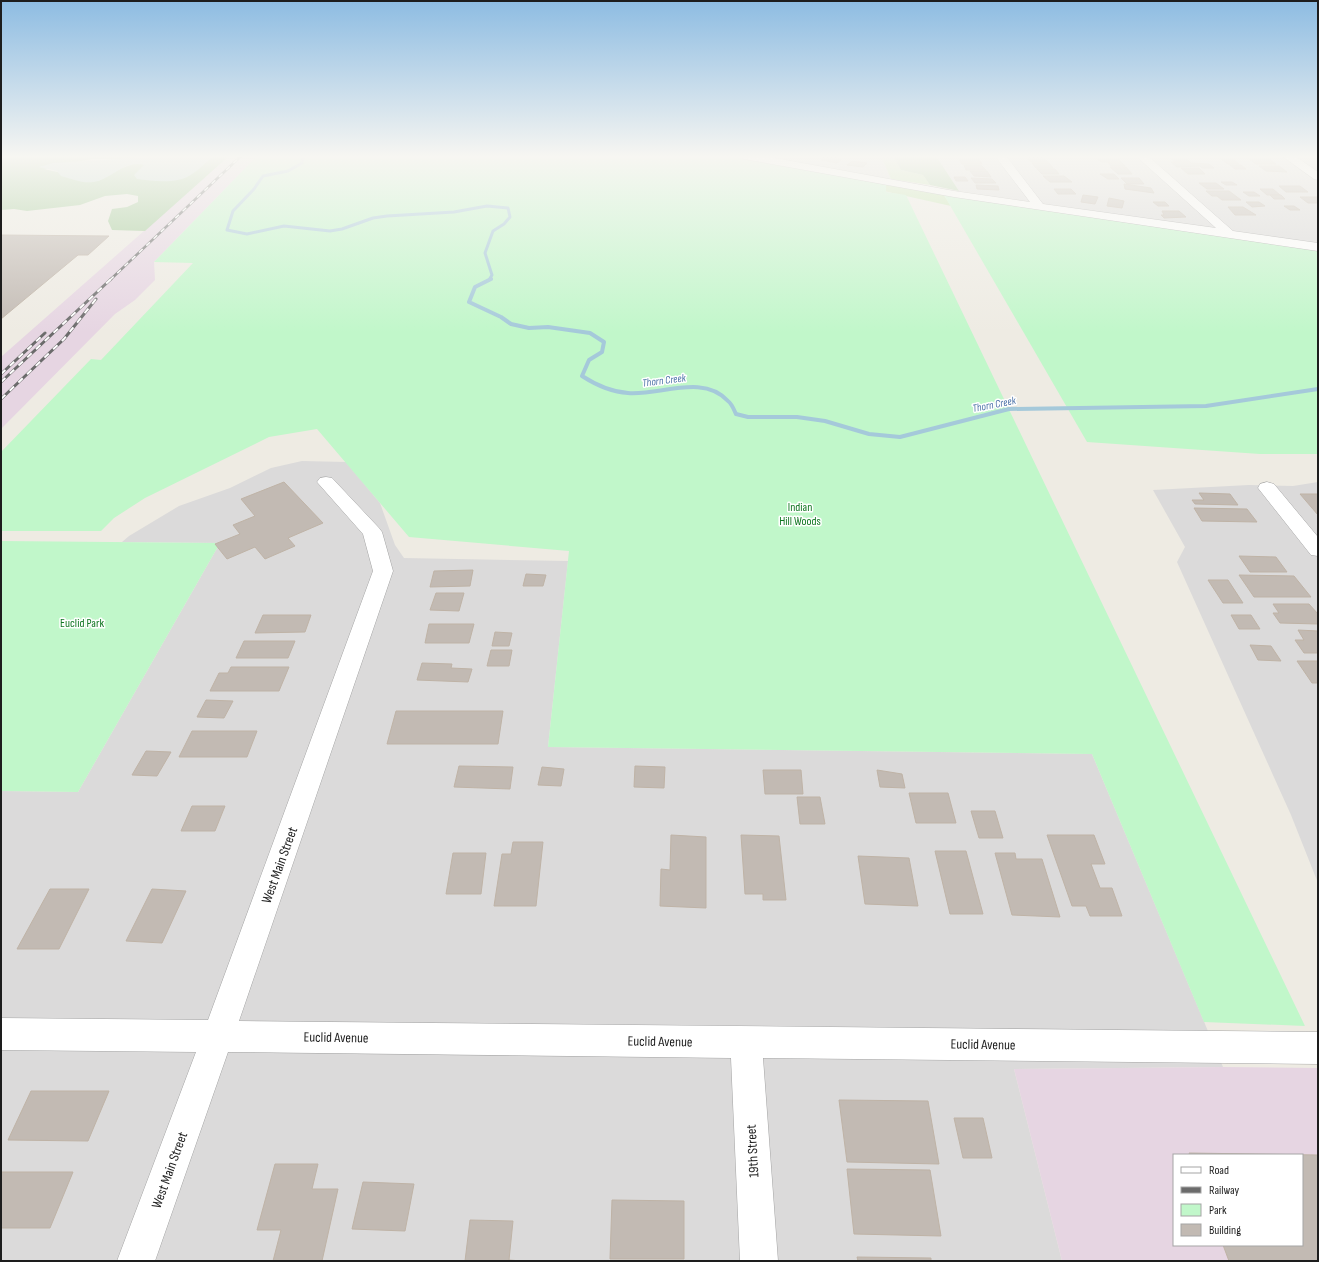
<svg xmlns="http://www.w3.org/2000/svg" width="1319" height="1262" viewBox="0 0 1319 1262" font-family="'Sofia Sans Condensed',sans-serif">
<rect width="100%" height="100%" fill="#eeebe3"/>
<g fill="#dbdada">
<path d="M 763,156 L 881,156 L 891,179 Z"/>
<path d="M 936,156 L 1318,156 L 1318,244 L 959,191 Z"/>
<path d="M 302,461 L 346,462 L 380,503 L 395,545 L 404,558 L 568,561 L 548,747 L 1092,754 L 1223,1067 L 1014,1069 L 1062,1261 L 1,1261 L 1,791 L 78,792 L 220,543 L 122,542 L 129,536 L 179,506 L 230,488 L 271,468 Z"/>
<path d="M 1318,482 L 1318,883 L 1291,815 L 1177,562 L 1185,547 L 1153,490 L 1249,485 L 1293,486 Z"/>
</g>
<g fill="#e6d5e2" fill-rule="evenodd">
<path d="M 229,156 L 257,156 L 154,262 L 155,280 L 135,300 L 115,314 L 1,429 L 1,357 Z"/>
<path d="M 1223,1067 L 1318,1068 L 1318,1261 L 1062,1261 L 1014,1069 ZM 1174,1155 L 1302,1155 L 1302,1245 L 1174,1245 Z"/>
</g>
<g fill="#c3e6ab">
<path d="M 732,156 L 944,195 L 951,206 C 878,190 805,173 732,156 Z"/>
<path d="M 881,156 L 893,156 L 901,170 L 923,175 L 930,185 L 891,179 Z"/>
</g>
<g fill="#a4cb99">
<path d="M 1,156 L 150,156 L 123,159 L 92,159 L 44,169 L 98,181 L 122,168 L 136,163 L 194,172 L 213,156 L 229,156 L 145,231 L 112,230 L 108,221 L 112,209 L 127,207 L 138,202 L 138,196 L 127,194 L 105,196 L 80,205 L 27,211 L 14,209 L 1,210 Z"/>
<path d="M 893,156 L 936,156 L 959,191 L 930,185 L 923,175 L 901,170 Z"/>
</g>
<path fill="#c1dbd1" d="M 150,157 L 213,156 C 204,164 193,176 182,179 C 169,183 150,181 137,179 L 134,175 L 144,165 C 126,160 114,176 98,181 C 85,185 73,179 61,176 L 57,171 L 39,167 L 53,163 Z"/>
<g fill="#c1f7ca">
<path d="M 257,156 L 732,156 L 886,185 L 886,192 L 906,195 L 1305,1026 L 1204,1022 L 1092,754 L 548,747 L 569,551 L 409,537 L 317,429 L 269,437 L 145,498 L 114,518 L 101,531 L 1,531 L 1,452 L 91,359 L 101,360 L 193,263 L 154,262 Z"/>
<path d="M 944,195 L 1318,251 L 1318,454 L 1260,454 L 1087,442 Z"/>
<path d="M 1,541 L 220,543 L 78,792 L 1,791 Z"/>
</g>
<g fill="none" stroke-linecap="round" stroke-linejoin="round">
<path stroke="#a5c9da" stroke-width="3" d="M 300,156 L 303,157 L 302,163 L 288,171 L 263,176 L 254,189 L 233,211 L 227,230 L 247,234 L 284,226 L 330,231 L 342,229 L 373,218 L 387,216 L 454,212 L 487,206 L 508,208 L 510,217 L 504,224 L 493,231 L 485,253 L 492,275 L 489,280"/>
<path stroke="#a5c9da" stroke-width="4" d="M 491,279 L 475,287 L 469,302 L 501,317 L 511,324 L 529,328 L 548,327 L 590,333 L 604,342 L 602,352 L 589,360 L 582,376 C 596,385 611,392 628,393 C 659,396 703,373 728,401 C 732,404 734,410 736,414 L 748,417 L 797,417 L 825,421 L 869,434 L 900,437 L 1009,409 L 1206,406 L 1318,389"/>
</g>
<g fill="#c2bab3" stroke="#bfb3a6">
<path d="M 825,156 L 828,156 L 842,159 L 837,163 L 821,160 Z"/>
<path d="M 1027,157 L 1043,157 L 1048,162 L 1031,162 Z"/>
<path d="M 1117,158 L 1125,166 L 1111,166 L 1108,162 L 1101,162 L 1097,159 Z"/>
<path d="M 959,159 L 979,159 L 982,164 L 962,164 Z"/>
<path d="M 1172,159 L 1187,159 L 1191,163 L 1209,164 L 1214,168 L 1202,168 L 1200,166 L 1177,167 L 1171,162 L 1175,162 Z"/>
<path d="M 1233,159 L 1239,164 L 1228,164 L 1222,160 Z"/>
<path d="M 1249,159 L 1269,159 L 1276,164 L 1256,164 Z"/>
<path d="M 852,161 L 867,163 L 863,167 L 847,165 Z"/>
<path d="M 1032,163 L 1049,163 L 1053,168 L 1036,168 Z"/>
<path d="M 964,165 L 981,165 L 986,170 L 966,170 Z"/>
<path d="M 1230,165 L 1241,165 L 1246,169 L 1235,169 Z"/>
<path d="M 1259,166 L 1279,166 L 1287,172 L 1266,171 Z"/>
<path d="M 1110,167 L 1126,167 L 1132,174 L 1118,174 Z"/>
<path d="M 1181,168 L 1199,168 L 1205,174 L 1188,174 Z"/>
<path d="M 1037,169 L 1055,169 L 1059,174 L 1042,174 Z"/>
<path d="M 970,171 L 987,171 L 991,177 L 974,176 Z"/>
<path d="M 1100,174 L 1114,174 L 1119,179 L 1108,179 Z"/>
<path d="M 1043,176 L 1064,176 L 1072,182 L 1050,182 Z"/>
<path d="M 954,177 L 965,177 L 968,181 L 956,181 Z"/>
<path d="M 971,178 L 992,179 L 996,183 L 975,183 Z"/>
<path d="M 1121,178 L 1139,178 L 1144,184 L 1127,184 Z"/>
<path d="M 1221,182 L 1232,182 L 1237,185 L 1226,185 Z"/>
<path d="M 1199,183 L 1216,183 L 1224,189 L 1207,189 Z"/>
<path d="M 1124,184 L 1151,188 L 1154,193 L 1125,189 Z"/>
<path d="M 976,185 L 998,186 L 999,190 L 977,189 Z"/>
<path d="M 1279,186 L 1300,186 L 1308,192 L 1286,192 Z"/>
<path d="M 1054,189 L 1071,189 L 1076,194 L 1058,194 Z"/>
<path d="M 1260,189 L 1273,189 L 1280,195 L 1267,195 Z"/>
<path d="M 1206,191 L 1229,191 L 1241,200 L 1222,200 L 1217,196 L 1212,196 Z"/>
<path d="M 1243,192 L 1254,192 L 1260,196 L 1249,196 Z"/>
<path d="M 1083,195 L 1098,197 L 1095,204 L 1081,202 Z"/>
<path d="M 1270,195 L 1281,195 L 1285,199 L 1274,199 Z"/>
<path d="M 1300,197 L 1318,197 L 1318,203 L 1308,203 Z"/>
<path d="M 1109,198 L 1124,201 L 1122,208 L 1107,206 Z"/>
<path d="M 1153,202 L 1165,202 L 1169,206 L 1158,206 Z"/>
<path d="M 1246,202 L 1259,202 L 1265,206 L 1252,207 Z"/>
<path d="M 1284,206 L 1294,206 L 1300,210 L 1290,210 Z"/>
<path d="M 1228,207 L 1243,207 L 1256,215 L 1235,215 Z"/>
<path d="M 1162,211 L 1179,211 L 1186,217 L 1164,218 L 1161,215 L 1164,215 Z"/>
<path d="M 1,235 L 109,236 L 88,255 L 78,255 L 1,319 Z"/>
<path d="M 284,482 L 323,523 L 288,538 L 295,546 L 265,559 L 255,547 L 227,559 L 215,544 L 240,534 L 233,525 L 255,516 L 241,499 Z"/>
<path d="M 1199,493 L 1230,494 L 1238,505 L 1195,504 L 1192,500 L 1204,500 Z"/>
<path d="M 1300,494 L 1318,494 L 1318,515 Z"/>
<path d="M 1194,508 L 1247,509 L 1257,522 L 1202,521 Z"/>
<path d="M 1239,556 L 1276,557 L 1287,572 L 1250,572 Z"/>
<path d="M 473,570 L 470,586 L 430,587 L 434,571 Z"/>
<path d="M 526,574 L 546,575 L 543,586 L 523,586 Z"/>
<path d="M 1239,575 L 1294,576 L 1311,597 L 1254,597 Z"/>
<path d="M 1208,580 L 1228,580 L 1243,603 L 1223,603 Z"/>
<path d="M 436,593 L 464,593 L 459,611 L 430,610 Z"/>
<path d="M 1273,604 L 1309,604 L 1318,614 L 1318,624 L 1280,623 L 1273,613 L 1279,613 Z"/>
<path d="M 263,615 L 311,615 L 305,632 L 255,633 Z"/>
<path d="M 1231,615 L 1251,615 L 1260,629 L 1239,629 Z"/>
<path d="M 429,624 L 474,624 L 469,643 L 425,643 Z"/>
<path d="M 1298,630 L 1318,631 L 1318,653 L 1304,653 L 1295,640 L 1304,640 Z"/>
<path d="M 495,632 L 512,633 L 509,646 L 492,646 Z"/>
<path d="M 244,641 L 295,641 L 288,658 L 236,658 Z"/>
<path d="M 1250,645 L 1271,646 L 1281,661 L 1258,660 Z"/>
<path d="M 491,650 L 512,650 L 509,666 L 487,666 Z"/>
<path d="M 1297,661 L 1318,661 L 1318,683 L 1312,683 Z"/>
<path d="M 422,663 L 452,664 L 451,668 L 472,669 L 468,682 L 417,680 Z"/>
<path d="M 231,667 L 289,667 L 279,691 L 210,691 L 219,673 L 228,673 Z"/>
<path d="M 206,700 L 233,701 L 224,718 L 197,717 Z"/>
<path d="M 396,711 L 503,711 L 498,744 L 387,744 Z"/>
<path d="M 192,731 L 257,731 L 247,757 L 179,757 Z"/>
<path d="M 146,751 L 171,752 L 157,776 L 132,775 Z"/>
<path d="M 459,766 L 513,767 L 510,789 L 454,787 Z"/>
<path d="M 635,766 L 665,767 L 664,788 L 634,787 Z"/>
<path d="M 542,767 L 564,769 L 561,786 L 538,785 Z"/>
<path d="M 763,770 L 801,770 L 803,794 L 765,794 Z"/>
<path d="M 877,770 L 902,774 L 905,788 L 880,787 Z"/>
<path d="M 909,793 L 948,793 L 956,823 L 916,823 Z"/>
<path d="M 797,797 L 820,797 L 825,824 L 800,824 Z"/>
<path d="M 192,806 L 225,806 L 215,831 L 181,831 Z"/>
<path d="M 971,811 L 995,811 L 1003,838 L 979,838 Z"/>
<path d="M 671,835 L 706,837 L 706,908 L 660,906 L 661,869 L 670,870 Z"/>
<path d="M 741,835 L 779,836 L 786,900 L 763,900 L 763,894 L 745,894 Z"/>
<path d="M 1047,835 L 1094,835 L 1105,864 L 1091,864 L 1100,888 L 1112,888 L 1122,916 L 1090,916 L 1086,906 L 1072,906 Z"/>
<path d="M 513,842 L 543,842 L 536,906 L 494,906 L 502,854 L 511,854 Z"/>
<path d="M 935,851 L 966,851 L 983,914 L 950,914 Z"/>
<path d="M 453,853 L 486,853 L 481,894 L 446,894 Z"/>
<path d="M 995,853 L 1015,853 L 1016,859 L 1042,859 L 1060,917 L 1012,915 Z"/>
<path d="M 858,856 L 909,858 L 918,906 L 865,904 Z"/>
<path d="M 50,889 L 89,889 L 59,949 L 17,949 Z"/>
<path d="M 152,889 L 186,891 L 162,943 L 126,941 Z"/>
<path d="M 31,1091 L 109,1091 L 88,1141 L 8,1140 Z"/>
<path d="M 839,1100 L 928,1101 L 939,1164 L 847,1162 Z"/>
<path d="M 954,1118 L 983,1118 L 992,1158 L 963,1158 Z"/>
<path d="M 1189,1153 L 1318,1155 L 1318,1261 L 1229,1261 L 1223,1245 L 1302,1245 L 1302,1155 L 1190,1155 Z"/>
<path d="M 275,1164 L 318,1164 L 312,1189 L 338,1189 L 322,1261 L 273,1261 L 281,1230 L 257,1230 Z"/>
<path d="M 847,1169 L 930,1170 L 941,1236 L 854,1234 Z"/>
<path d="M 1,1172 L 73,1172 L 50,1228 L 1,1228 Z"/>
<path d="M 363,1182 L 414,1184 L 405,1231 L 352,1229 Z"/>
<path d="M 612,1200 L 684,1201 L 684,1259 L 610,1259 Z"/>
<path d="M 470,1220 L 513,1221 L 509,1260 L 522,1261 L 465,1261 Z"/>
<path d="M 857,1257 L 931,1258 L 931,1261 L 858,1261 Z"/>
</g>
<g fill="none" stroke-linecap="round" stroke-linejoin="round">
<defs>
<g id="minor">
<path d="M 739,156 L 764,156 L 954,191 L 1030,202 L 995,156 L 1006,156 L 1043,204 L 1216,228 L 1136,156 L 1148,156 L 1233,231 L 1318,243 L 1318,251 L 954,197 L 744,159 Z"/>
<path d="M 1282,156 L 1295,156 L 1318,172 L 1318,180 L 1314,179 Z"/>
<path d="M 326,477 L 332,478 L 379,528 L 382,532 L 393,571 L 239,1021 L 1318,1032 L 1318,1064 L 763,1058 L 778,1261 L 740,1261 L 731,1058 L 228,1052 L 155,1261 L 117,1261 L 196,1052 L 1,1050 L 1,1018 L 208,1020 L 373,571 L 363,534 L 317,482 L 320,478 Z"/>
<path d="M 1267,482 L 1274,484 L 1318,537 L 1318,556 L 1311,555 L 1258,488 L 1260,484 Z"/>
</g>
</defs>
<use href="#minor" stroke="#a4a4a4" stroke-width="1"/>
<use href="#minor" fill="#fff" fill-rule="evenodd"/>
<defs>
<path id="rail-far1" d="M 110,280 L 241,156"/>
<g id="rail">
<path d="M 1,374 L 45,333"/>
<path d="M 1,382 L 111,279"/>
<path d="M 1,399 L 64,339 L 96,299"/>
</g>
</defs>
<use href="#rail-far1" stroke="#6b6b6b" stroke-width="2.5"/>
<use href="#rail" stroke="#6b6b6b" stroke-width="3"/>
<use href="#rail-far1" stroke="#fff" stroke-width="1.5" stroke-dasharray="5" stroke-linecap="butt"/>
<use href="#rail" stroke="#fff" stroke-width="2" stroke-dasharray="6" stroke-linecap="butt"/>
</g>
<linearGradient id="sky" x2="0" y2="1"><stop stop-color="#8dbce2"/><stop offset="0.47" stop-color="#f7f6f2"/><stop offset="1" stop-color="#f7f6f2" stop-opacity="0"/></linearGradient>
<rect width="1319" height="333" fill="url(#sky)"/>
<g text-anchor="middle" stroke-width="3" stroke-linejoin="round" paint-order="stroke">
<g font-size="11" font-style="italic" fill="#4e73a8" stroke="#fff">
<text transform="translate(664 380) rotate(-7)" y="4">Thorn Creek</text>
<text transform="translate(994 404) rotate(-11)" y="4">Thorn Creek</text>
</g>
<g font-size="12" fill="#107621" stroke="#fff">
<text x="800" y="511">Indian<tspan x="800" dy="14">Hill Woods</tspan></text>
<text x="82" y="627">Euclid Park</text>
</g>
<g font-size="14" fill="#1d1d1d" stroke="#fff">
<text transform="translate(279 865) rotate(-70)" y="5">West Main Street</text>
<text transform="translate(336 1037) rotate(1)" y="5">Euclid Avenue</text>
<text transform="translate(660 1041) rotate(1)" y="5">Euclid Avenue</text>
<text transform="translate(983 1044) rotate(1)" y="5">Euclid Avenue</text>
<text transform="translate(752 1151) rotate(-93)" y="5">19th Street</text>
<text transform="translate(169 1170) rotate(-70)" y="5">West Main Street</text>
</g>
</g>
<rect width="1319" height="1262" fill="none" stroke="#1d1d1d" stroke-width="4"/>
<rect x="1173" y="1154" width="130" height="92" fill="#ffffff" stroke="#a5a5a5"/>
<rect x="1181" y="1167" width="20" height="6" fill="#ffffff" stroke="#a5a5a5"/>
<text x="1209" y="1174" font-size="12" fill="#1d1d1d">Road</text>
<rect x="1181" y="1187" width="20" height="6" fill="#6b6b6b" stroke="#a5a5a5"/>
<text x="1209" y="1194" font-size="12" fill="#1d1d1d">Railway</text>
<rect x="1181" y="1204" width="20" height="12" fill="#c1f7ca" stroke="#a5a5a5"/>
<text x="1209" y="1214" font-size="12" fill="#1d1d1d">Park</text>
<rect x="1181" y="1224" width="20" height="12" fill="#c2bab3" stroke="#a5a5a5"/>
<text x="1209" y="1234" font-size="12" fill="#1d1d1d">Building</text>
</svg>
